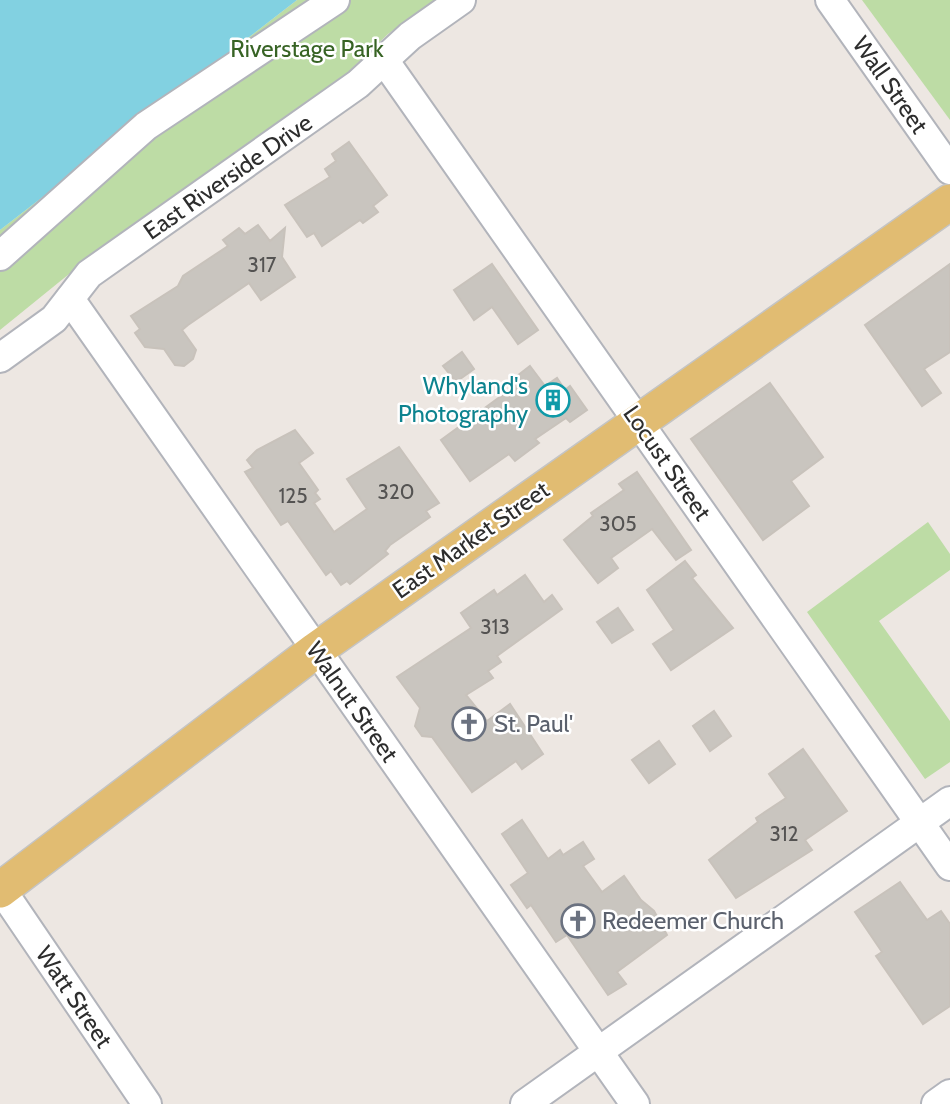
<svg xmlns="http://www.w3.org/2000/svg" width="950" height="1104" viewBox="0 0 950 1104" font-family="Cabin,sans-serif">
<rect width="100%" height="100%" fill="#ede7e2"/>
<g fill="#bddca5">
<path d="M 297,0 L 435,0 L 388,34 L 341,79 L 74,270 L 0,330 L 0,230 Z"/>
<path d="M 862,0 L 950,0 L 950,120 Z"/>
<path d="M 928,522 L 950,554 L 950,570 L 879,621 L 950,721 L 950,762 L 925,779 L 807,612 Z"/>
</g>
<path fill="#82d1e1" d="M 0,0 L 297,0 L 0,230 Z"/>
<g fill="#c9c5bf" stroke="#c8c2bb" stroke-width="2">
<path d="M 349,142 L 387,195 L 373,206 L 378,212 L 363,223 L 360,220 L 322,246 L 314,233 L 307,237 L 285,205 L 330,177 L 325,169 L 336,161 L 332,154 Z"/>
<path d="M 258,225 L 270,241 L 285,228 L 282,257 L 295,277 L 261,300 L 249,283 L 188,325 L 182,330 L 196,350 L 193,359 L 184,366 L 175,365 L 164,349 L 145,347 L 135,333 L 140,329 L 131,316 L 178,286 L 183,276 L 228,246 L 223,240 L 239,228 L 245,234 Z"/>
<path d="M 492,264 L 538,330 L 518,344 L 492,307 L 474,320 L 454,290 Z"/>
<path d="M 950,264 L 950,352 L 924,369 L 941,393 L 922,406 L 865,325 Z"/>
<path d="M 462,352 L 474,369 L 456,382 L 443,366 Z"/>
<path d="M 530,366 L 545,386 L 557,378 L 565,390 L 570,386 L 587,410 L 570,422 L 566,418 L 535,439 L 539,443 L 515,461 L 509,454 L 470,481 L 441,440 L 516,385 L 512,380 Z"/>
<path d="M 770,383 L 823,457 L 791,481 L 809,506 L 763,540 L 691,439 Z"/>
<path d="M 295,430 L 313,453 L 299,463 L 318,490 L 315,493 L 320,499 L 314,503 L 334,532 L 367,509 L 347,479 L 399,447 L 439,503 L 426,511 L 430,517 L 390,545 L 385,551 L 388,554 L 350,584 L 347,581 L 341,585 L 331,571 L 326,575 L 288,521 L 281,525 L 245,472 L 253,468 L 247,460 L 257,450 Z"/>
<path d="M 637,472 L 691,550 L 676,560 L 652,529 L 611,558 L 618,568 L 598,583 L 564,540 L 593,516 L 591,513 L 624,490 L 619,484 Z"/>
<path d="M 685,561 L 696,575 L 692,578 L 733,628 L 671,670 L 653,644 L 674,630 L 647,590 Z"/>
<path d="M 525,575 L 544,602 L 552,595 L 562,609 L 497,656 L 501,662 L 488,671 L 493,678 L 466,695 L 487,721 L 510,704 L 543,754 L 522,769 L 516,761 L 472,792 L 432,737 L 422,736 L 415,726 L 420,708 L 397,677 L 471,628 L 461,613 L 494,590 L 497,595 Z"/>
<path d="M 618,608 L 633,630 L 612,643 L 597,622 Z"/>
<path d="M 714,711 L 731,736 L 710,751 L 693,726 Z"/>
<path d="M 659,741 L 675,764 L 649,783 L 632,760 Z"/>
<path d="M 803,749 L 847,811 L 805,840 L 812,850 L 736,898 L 709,860 L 758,822 L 756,818 L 786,798 L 769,774 Z"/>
<path d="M 522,820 L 548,859 L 560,850 L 563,855 L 583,842 L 594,859 L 583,866 L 602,892 L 624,876 L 641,900 L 654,911 L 667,935 L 617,972 L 626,984 L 608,995 L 567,935 L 556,942 L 531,905 L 527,908 L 511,885 L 528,873 L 502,834 Z"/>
<path d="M 900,882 L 927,920 L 941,911 L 950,924 L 950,1006 L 923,1024 L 876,956 L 882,952 L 855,912 Z"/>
</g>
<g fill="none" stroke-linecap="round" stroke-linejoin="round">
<defs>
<g id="minor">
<path d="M 830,0 L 950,170"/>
<path d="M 384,60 L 950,866"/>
<path d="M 0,256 L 146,126 L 335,0"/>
<path d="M 70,299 L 635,1104"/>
<path d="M 0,358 L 54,319 L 89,274 L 358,84 L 410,36 L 461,0"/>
<path d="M 1,889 L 147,1104"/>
<path d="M 525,1104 L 950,801"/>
<path d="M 936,1104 L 950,1094"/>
</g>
<path id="major" d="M 0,890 L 316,650 L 950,202"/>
</defs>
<use href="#minor" stroke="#b2b4bb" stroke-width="32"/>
<use href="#major" stroke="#c4c4c4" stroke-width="38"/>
<use href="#minor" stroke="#fff" stroke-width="28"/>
<use href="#major" stroke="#e1bc72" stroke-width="35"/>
</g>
<defs>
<symbol id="building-ring" viewBox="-11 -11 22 22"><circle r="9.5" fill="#fff" stroke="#0f9aa8" stroke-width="1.5"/><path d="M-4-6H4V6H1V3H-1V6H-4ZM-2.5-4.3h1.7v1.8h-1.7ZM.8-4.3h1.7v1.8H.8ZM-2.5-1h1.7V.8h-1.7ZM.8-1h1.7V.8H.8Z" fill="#0f9aa8"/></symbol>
<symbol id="church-ring" viewBox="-11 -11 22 22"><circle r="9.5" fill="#fff" stroke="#6b7280" stroke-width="1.5"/><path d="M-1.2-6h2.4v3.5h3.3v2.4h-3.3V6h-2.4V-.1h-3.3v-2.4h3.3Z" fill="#6b7280"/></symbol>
</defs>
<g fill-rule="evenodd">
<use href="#building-ring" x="534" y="381" width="38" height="38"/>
<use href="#church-ring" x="450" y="705" width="38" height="38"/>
<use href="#church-ring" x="559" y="902" width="38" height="38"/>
</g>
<g text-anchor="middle" stroke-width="5" stroke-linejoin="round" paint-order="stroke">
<g font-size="21" fill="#545352">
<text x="262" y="272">317</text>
<text x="396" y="499">320</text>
<text x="293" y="503">125</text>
<text x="618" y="531">305</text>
<text x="495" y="634">313</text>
<text x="784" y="841">312</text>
</g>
<g font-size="24" fill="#376324" stroke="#fff">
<text x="307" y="57">Riverstage Park</text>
</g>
<g font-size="24" fill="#2d2d2d" stroke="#fff">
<text transform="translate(890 85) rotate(55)" y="8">Wall Street</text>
<text transform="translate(228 177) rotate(-35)" y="8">East Riverside Drive</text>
<text transform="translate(667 463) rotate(55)" y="8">Locust Street</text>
<text transform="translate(471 540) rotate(-35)" y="8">East Market Street</text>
<text transform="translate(352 702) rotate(55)" y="8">Walnut Street</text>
<text transform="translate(74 997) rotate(56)" y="8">Watt Street</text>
</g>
<g font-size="24" fill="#0d838f" stroke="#fff" text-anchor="end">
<text x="528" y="394">Whyland's<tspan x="528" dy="28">Photography</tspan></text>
</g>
<g font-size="24" fill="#5b616d" stroke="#fff" text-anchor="start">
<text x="494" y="732">St. Paul'</text>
<text x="602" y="929">Redeemer Church</text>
</g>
</g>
</svg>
